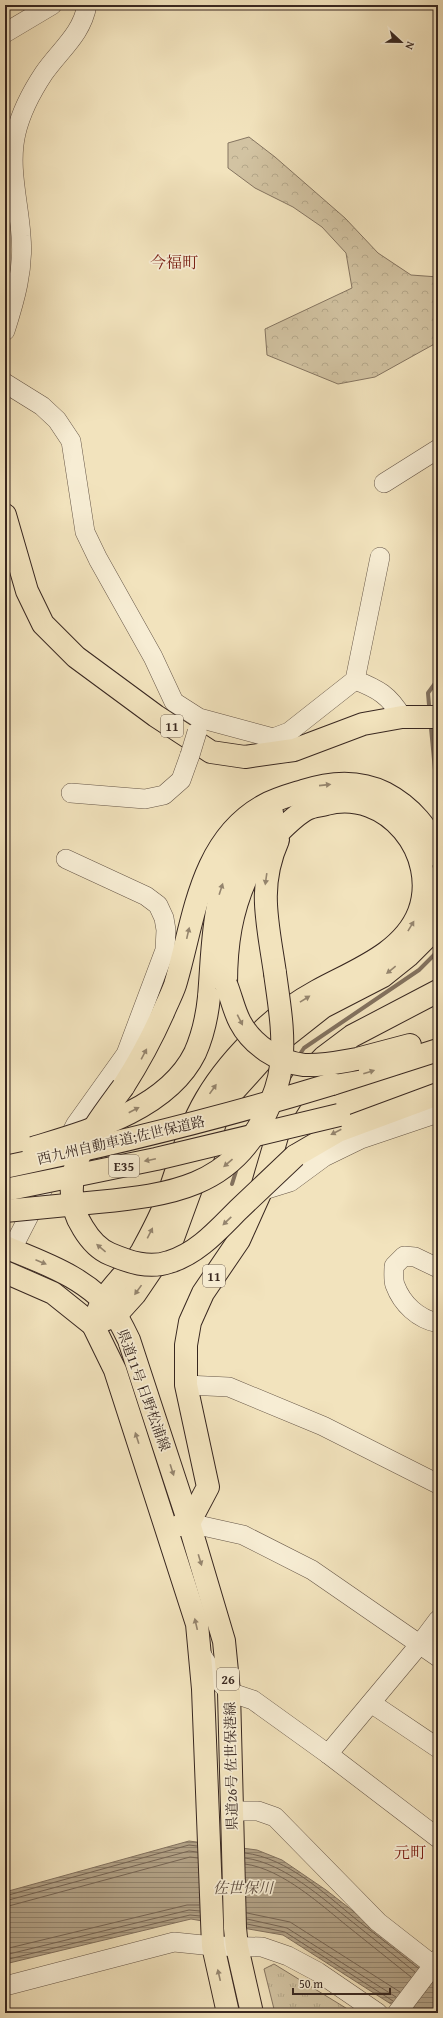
<svg xmlns="http://www.w3.org/2000/svg" width="443" height="2018" viewBox="0 0 443 2018" font-family="'Gentium Book Plus','Noto Serif JP',serif">
<defs>
<pattern id="forest-crowns" width="20" height="18" patternUnits="userSpaceOnUse"><rect width="20" height="18" fill="#d2c3a2"/><path d="M2 6a3 3 0 1 1 6 0M12 15a3 3 0 1 1 6 0" fill="none" stroke="#b5a88b"/></pattern>
<pattern id="park-tufts" width="24" height="20" patternUnits="userSpaceOnUse"><rect width="24" height="20" fill="#d2c3a2"/><path d="M3 7l-1-3M5 7V3M7 7l1-3M15 17l-1-3M17 17v-4M19 17l1-3" fill="none" stroke="#b5a88b"/></pattern>
<pattern id="water-rules" width="6" height="5" patternUnits="userSpaceOnUse"><rect width="6" height="5" fill="#b3a388"/><path d="M0 2.5h6" fill="none" stroke="#93856f"/></pattern>
</defs>
<rect width="100%" height="100%" fill="#f2e3bd"/>
<filter id="stains"><feTurbulence type="fractalNoise" baseFrequency=".005" numOctaves="4"/><feColorMatrix values="0 0 0 0 .2 0 0 0 0 .09 0 0 0 0 .02 0 0 0 .5 -.17"/></filter>
<radialGradient id="worn" r=".72"><stop offset=".6" stop-color="#630" stop-opacity="0"/><stop offset="1" stop-color="#630" stop-opacity=".3"/></radialGradient>
<path fill="url(#forest-crowns)" stroke="#857561" d="M 249,137 L 275,157 L 345,218 L 378,253 L 411,275 L 438,277 L 438,342 L 375,377 L 338,384 L 267,355 L 265,329 L 352,288 L 346,253 L 322,227 L 293,207 L 255,188 L 228,168 L 228,143 Z"/>
<path fill="url(#park-tufts)" stroke="#857561" d="M 274,1964 L 354,2013 L 275,2013 L 264,1969 Z"/>
<path fill="url(#water-rules)" stroke="#82715e" d="M 189,1841 L 257,1850 L 282,1860 L 326,1890 L 438,1977 L 438,2013 L 405,2013 L 283,1935 L 191,1919 L 5,1964 L 5,1892 Z"/>
<g fill="none" stroke-linecap="round" stroke-linejoin="round">
<g stroke="#766554" stroke-width="1">
<path d="M 245,1853 C 288,1858 325,1894 357,1920 C 378,1936 398,1952 418,1968"/>
<path d="M 245,1858 C 285,1863 324,1900 355,1924 C 375,1940 395,1956 415,1972"/>
<path d="M 245,1864 C 283,1869 322,1906 351,1929 C 371,1945 391,1961 411,1977"/>
<path d="M 5,1896 L 189,1845 L 197,1846"/>
<path d="M 5,1901 L 189,1851 L 197,1852"/>
<path d="M 5,1907 L 190,1857 L 198,1858"/>
<path d="M 247,1913 L 290,1922 L 400,1992"/>
<path d="M 247,1919 L 287,1928 L 396,1997"/>
<path d="M 247,1924 L 285,1932 L 393,2001"/>
<path d="M 5,1949 L 187,1905 L 199,1905"/>
<path d="M 5,1955 L 189,1910 L 200,1911"/>
<path d="M 5,1960 L 190,1915 L 200,1916"/>
</g>
<g stroke="#82715e" stroke-width="4">
<path d="M 429,705 L 428,693 L 436,682 L 438,682"/>
<path d="M 431,728 L 438,801"/>
<path d="M 298,1057 L 304,1048 L 419,970 L 434,955 L 438,947"/>
<path d="M 232,1184 L 238,1165"/>
</g>
<defs>
<g id="minor">
<path d="M 5,33 L 52,5"/>
<path d="M 5,331 C 15,300 24,269 21,236 C 19,203 8,167 16,133 C 21,112 32,91 44,73 C 60,50 82,34 87,5"/>
<path d="M 5,383 L 42,406 L 57,420 L 71,441 L 85,532 L 98,559 L 153,657 L 174,702 L 199,718 L 273,738 L 289,732 L 355,680 L 380,557"/>
<path d="M 384,483 L 438,449"/>
<path d="M 355,680 C 378,689 389,695 402,717"/>
<path d="M 71,793 L 145,799 L 164,795 L 181,780 L 190,755"/>
<path d="M 65,1145 L 76,1124 L 126,1054 L 165,950 L 166,930 L 164,918 L 158,905 L 146,896 L 66,859"/>
<path d="M 261,1191 L 290,1182 L 324,1157 L 361,1139 L 438,1113"/>
<path d="M 12,1249 L 52,1171"/>
<path d="M 438,1268 L 415,1257 L 404,1256 L 394,1266 C 394,1272 393,1280 395,1285 C 402,1304 418,1319 438,1323"/>
<path d="M 186,1385 L 229,1387 L 323,1426 L 438,1484"/>
<path d="M 189,1523 L 243,1535 L 312,1570 L 438,1657"/>
<path d="M 201,1654 L 214,1675 L 229,1692 L 253,1700 L 328,1754 L 438,1838"/>
<path d="M 371,1703 L 438,1748"/>
<path d="M 328,1754 L 420,1644 L 438,1620"/>
<path d="M 232,1811 L 258,1811 L 275,1817 L 378,1922 L 438,1969"/>
<path d="M 5,1986 L 174,1942 L 213,1946 L 262,1947 L 288,1956 L 318,1972 L 378,2013"/>
<path d="M 397,2013 L 438,1959"/>
</g>
<g id="major">
<path d="M 5,515 L 27,591 L 43,624 L 76,657 L 156,716 L 211,752 L 245,757 L 294,750 L 363,724 L 402,717 L 438,717"/>
<path d="M 5,1247 C 44,1263 91,1279 116,1316 C 121,1323 125,1332 129,1340 L 189,1523 L 224,1641 L 229,1692 L 235,1928 L 237,1947 L 252,2013"/>
<path d="M 5,1272 L 53,1293 L 93,1325 L 115,1370 L 197,1624 L 203,1689 L 213,1946 L 228,2013"/>
<path d="M 181,1525 L 189,1523 L 208,1487 L 186,1385 L 186,1345 L 190,1322 L 203,1293 L 239,1240 L 261,1191 L 285,1109 L 305,1077 L 324,1057 L 352,1036 L 438,991"/>
</g>
<g id="highway">
<path d="M 275,973 C 268,924 257,887 278,840"/>
<path d="M 209,997 C 214,938 211,887 248,837 C 255,828 265,821 272,813"/>
<path d="M 357,1059 L 410,1045"/>
<path d="M 332,1084 L 438,1050"/>
<path d="M 123,1087 C 139,1062 151,1040 163,1013 C 167,1003 172,994 175,985 C 194,922 199,842 263,806 C 275,799 290,795 303,791 C 330,782 359,780 385,793 C 410,806 431,829 438,856"/>
<path d="M 295,1156 L 338,1131 L 438,1094"/>
<path d="M 93,1325 C 96,1316 99,1306 104,1299 C 115,1282 132,1268 142,1251 C 150,1236 159,1220 165,1204 C 178,1169 187,1131 206,1099 C 220,1075 240,1052 260,1033 C 276,1017 297,1002 317,991 C 353,971 403,954 419,912 C 440,854 387,788 326,804 C 320,806 313,806 307,809 C 297,814 286,825 278,833 C 272,839 263,845 258,853 C 254,859 251,867 248,874 C 231,910 226,945 226,984"/>
<path d="M 93,1325 L 116,1315 L 135,1294 L 173,1238 L 222,1104 L 276,1044 L 323,1007 L 383,976 L 408,956 L 426,938 L 438,907"/>
</g>
</defs>
<use href="#minor" stroke="#665647" stroke-width="20"/>
<use href="#major" stroke="#382720" stroke-width="24"/>
<use href="#highway" stroke="#382720" stroke-width="24"/>
<use href="#minor" stroke="#f7edd4" stroke-width="19"/>
<use href="#major" stroke="#f2e3bd" stroke-width="22"/>
<use href="#highway" stroke="#f2e3bd" stroke-width="22"/>
<defs>
<path id="minor-bridge" d="M 190,755 L 197,732"/>
<g id="highway-bridge">
<path d="M 226,984 C 231,996 234,1011 240,1022 C 252,1045 278,1062 304,1065 C 322,1066 340,1062 357,1059"/>
<path d="M 123,1087 C 94,1127 51,1178 83,1228 C 89,1238 98,1249 110,1254 C 129,1262 149,1269 169,1262 C 197,1254 218,1230 238,1210 C 257,1192 276,1174 295,1156"/>
<path d="M 33,1148 C 88,1131 167,1110 195,1053 C 203,1035 207,1017 209,997"/>
<path d="M 5,1167 C 115,1144 224,1117 332,1084"/>
<path d="M 5,1190 L 156,1159 L 339,1115"/>
<path d="M 5,1211 C 36,1208 67,1205 98,1202 C 170,1195 231,1187 265,1115 C 273,1099 279,1084 281,1066 C 285,1035 279,1003 275,973"/>
</g>
</defs>
<use href="#minor-bridge" stroke="#665647" stroke-width="20" stroke-linecap="butt"/>
<use href="#highway-bridge" stroke="#382720" stroke-width="24" stroke-linecap="butt"/>
<use href="#minor-bridge" stroke="#f7edd4" stroke-width="19"/>
<use href="#highway-bridge" stroke="#f2e3bd" stroke-width="22"/>
</g>
<defs><path id="oneway-solid" d="M-6-.8H1V-3.2L6.5 0L1 3.2V.8H-6Z"/></defs>
<g fill="#95856e">
<use href="#oneway-solid" transform="translate(325 785) rotate(-6)"/>
<use href="#oneway-solid" transform="translate(266 879) rotate(98)"/>
<use href="#oneway-solid" transform="translate(221 889) rotate(-72)"/>
<use href="#oneway-solid" transform="translate(411 926) rotate(-59)"/>
<use href="#oneway-solid" transform="translate(188 933) rotate(-77)"/>
<use href="#oneway-solid" transform="translate(391 970) rotate(141)"/>
<use href="#oneway-solid" transform="translate(305 999) rotate(-32)"/>
<use href="#oneway-solid" transform="translate(240 1020) rotate(63)"/>
<use href="#oneway-solid" transform="translate(144 1054) rotate(-62)"/>
<use href="#oneway-solid" transform="translate(369 1072) rotate(-18)"/>
<use href="#oneway-solid" transform="translate(213 1089) rotate(-55)"/>
<use href="#oneway-solid" transform="translate(134 1110) rotate(-28)"/>
<use href="#oneway-solid" transform="translate(336 1132) rotate(153)"/>
<use href="#oneway-solid" transform="translate(150 1160) rotate(168)"/>
<use href="#oneway-solid" transform="translate(228 1163) rotate(139)"/>
<use href="#oneway-solid" transform="translate(227 1221) rotate(136)"/>
<use href="#oneway-solid" transform="translate(150 1233) rotate(-63)"/>
<use href="#oneway-solid" transform="translate(101 1248) rotate(-140)"/>
<use href="#oneway-solid" transform="translate(41 1262) rotate(23)"/>
<use href="#oneway-solid" transform="translate(138 1290) rotate(126)"/>
<use href="#oneway-solid" transform="translate(137 1438) rotate(-108)"/>
<use href="#oneway-solid" transform="translate(172 1470) rotate(72)"/>
<use href="#oneway-solid" transform="translate(200 1560) rotate(73)"/>
<use href="#oneway-solid" transform="translate(196 1624) rotate(-103)"/>
<use href="#oneway-solid" transform="translate(219 1975) rotate(-103)"/>
</g>
<g text-anchor="middle" stroke-width="3.5" stroke-linejoin="round" paint-order="stroke">
<g fill="#f7edd4" stroke="#716256" stroke-width="1">
<rect x="161" y="715" width="22" height="22" rx="3"/>
<rect x="109" y="1155" width="30" height="22" rx="3"/>
<rect x="203" y="1265" width="22" height="22" rx="3"/>
<rect x="217" y="1668" width="22" height="22" rx="3"/>
</g>
<g font-size="13" font-weight="bold" fill="#382720">
<text x="172" y="731">11</text>
<text x="124" y="1171">E35</text>
<text x="214" y="1281">11</text>
<text x="228" y="1684">26</text>
</g>
<g font-size="14" fill="#382720" stroke="#f7edd4">
<text transform="translate(121 1140) rotate(-13)" y="5">西九州自動車道;佐世保道路</text>
<text transform="translate(144 1390) rotate(70)" y="5">県道11号 日野松浦線</text>
<text transform="translate(231 1766) rotate(-91)" y="5">県道26号 佐世保港線</text>
</g>
<g font-size="15" font-style="italic" fill="#5d4c3f" stroke="#f7edd4">
<text x="243" y="1893">佐世保川</text>
</g>
<g font-size="16" fill="#7a1f14" stroke="#f7edd4">
<text x="174" y="268">今福町</text>
<text x="410" y="1858">元町</text>
</g>
</g>
<rect width="443" height="2018" fill="none" stroke="#f2e3bd" stroke-width="20"/>
<rect x="6" y="6" width="431" height="2006" fill="none" stroke="#382720" stroke-width="2"/>
<rect x="10" y="10" width="423" height="1998" fill="none" stroke="#382720"/>
<g transform="translate(401 42) rotate(112)" stroke="#f7edd4" stroke-width="3" paint-order="stroke">
<path d="M0-3L7 15L0 10L-7 15Z" fill="#382720"/>
<text y="-6" font-size="11" font-weight="bold" text-anchor="middle" fill="#382720">N</text>
</g>
<path d="M293 1988v6h97v-6" fill="none" stroke="#382720" stroke-width="2"/>
<text x="299" y="1988" font-size="12" fill="#382720" stroke="#f7edd4" stroke-width="3" paint-order="stroke">50 m</text>
<rect width="100%" height="100%" filter="url(#stains)"/>
<rect width="100%" height="100%" fill="url(#worn)"/>
</svg>
